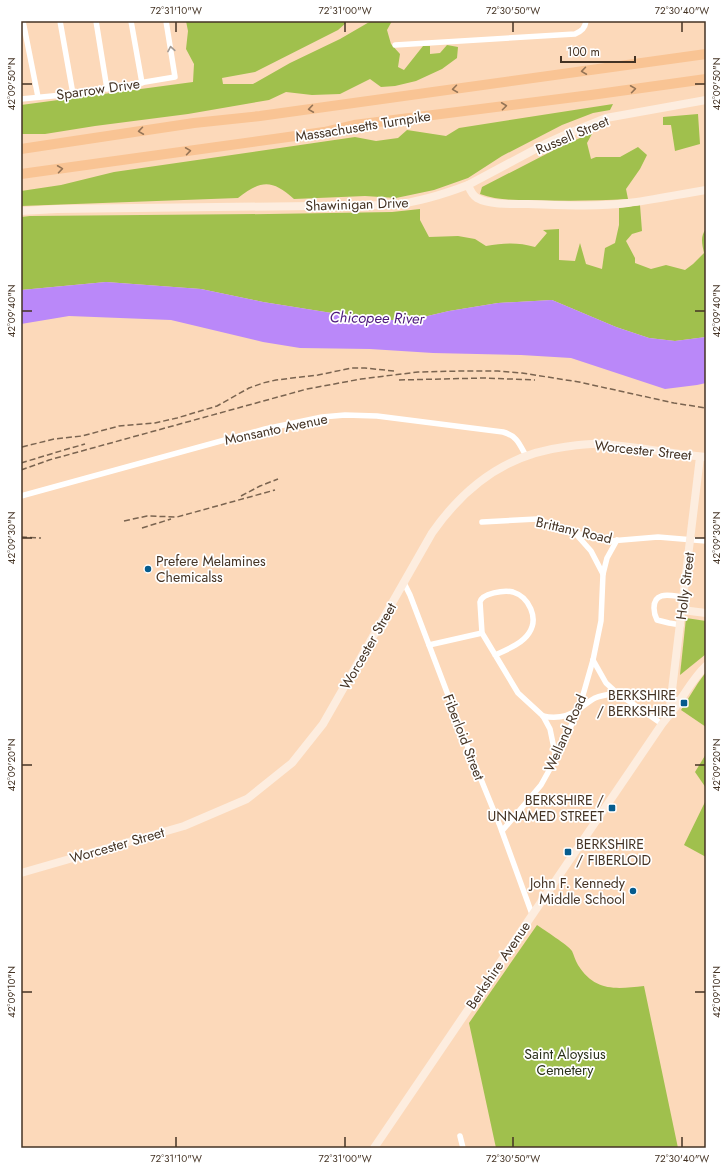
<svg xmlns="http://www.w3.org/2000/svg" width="727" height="1169" viewBox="0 0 727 1169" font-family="Jost,sans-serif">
<rect width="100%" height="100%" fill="#fcd9ba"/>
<g fill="#a0c04d">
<path d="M 186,21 L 345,21 L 346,23 L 338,30 L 255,72 L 222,78 L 223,84 L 253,84 L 290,63 L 340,39 L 371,21 L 392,21 L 387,30 L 391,44 L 400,54 L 398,67 L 404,70 L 423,46 L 430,46 L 430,54 L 440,53 L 447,45 L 458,47 L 457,58 L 442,69 L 416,81 L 395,86 L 381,87 L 370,79 L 340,94 L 312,95 L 286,92 L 269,100 L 188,114 L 95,126 L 45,134 L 21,134 L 21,105 L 193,82 L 194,64 L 186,49 L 188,31 Z"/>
<path d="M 613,104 L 610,110 L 593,113 L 562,125 L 502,156 L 468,178 L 434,190 L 396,198 L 365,196 L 294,199 C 272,179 261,180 238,198 L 21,206 L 21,191 L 61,185 L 114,172 L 355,137 L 376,141 L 398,138 L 407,130 L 446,136 L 459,128 Z"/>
<path d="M 698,114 L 700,144 L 675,151 L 671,125 L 663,125 L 663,117 Z"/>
<path d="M 593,132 L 587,143 L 591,159 L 596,157 L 620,157 L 638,147 L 647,155 L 640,169 L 626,189 L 628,199 C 595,201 562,201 529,200 C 513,200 495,200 480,194 L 482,187 L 554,150 Z"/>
<path d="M 640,205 L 642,231 L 632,234 L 626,241 L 635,258 L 635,263 L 651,269 L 666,265 L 685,270 L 693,264 L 704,253 C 702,244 700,236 706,229 L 706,337 L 675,341 L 649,338 L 616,327 L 552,300 L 498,303 L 449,311 L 406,321 L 363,318 L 263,302 L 201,289 L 106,282 L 21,290 L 21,217 L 30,216 L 269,214 L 392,212 L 420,209 L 420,220 L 429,237 L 458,236 L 475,239 L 486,246 C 503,243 518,242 535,247 L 547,233 L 543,230 L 559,229 L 559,260 L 575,261 L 580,243 L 586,264 L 602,269 L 605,248 L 615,243 L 619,225 L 619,208 Z"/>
<path d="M 686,618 L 706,621 L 706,654 L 680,675 Z"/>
<path d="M 706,672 L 706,727 L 681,710 L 698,683 Z"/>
<path d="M 706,754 L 706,857 L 684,845 L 705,802 L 706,788 L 695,772 Z"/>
<path d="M 537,925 C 544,930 568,945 572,951 C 574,955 575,960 578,965 C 595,992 616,989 644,986 L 678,1148 L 496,1148 L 469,1023 Z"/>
</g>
<path fill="#ba88f9" d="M 106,282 L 201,289 L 263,302 L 363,318 L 406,321 L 449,311 L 498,303 L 552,300 L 616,327 L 649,338 L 675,341 L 706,337 L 706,383 L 697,385 L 665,389 L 571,358 L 521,355 L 433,353 L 370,349 L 300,348 L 263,342 L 171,320 L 69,316 L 21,324 L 21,290 Z"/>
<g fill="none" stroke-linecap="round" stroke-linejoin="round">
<g stroke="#fff" stroke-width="5.5">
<path d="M 23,21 L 38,97"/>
<path d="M 60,21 L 73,94"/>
<path d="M 96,21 L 107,89"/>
<path d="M 131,21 L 142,83"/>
<path d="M 395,45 L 575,34 C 582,31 585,28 586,21"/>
<path d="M 21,99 L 73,94 L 175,77 L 166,21"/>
<path d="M 21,496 L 265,429 L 322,417 L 345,415 L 377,416 L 503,432 C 517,436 519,443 526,456"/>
<path d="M 482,522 L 537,519 L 575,533 L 610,541 L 658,537 L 706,541"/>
<path d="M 603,574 L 607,558 L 617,540"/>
<path d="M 404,583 L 410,595 L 467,745 L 500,826 L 532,914"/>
<path d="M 681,625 L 669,623 L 657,620 C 655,616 654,613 654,608 C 654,590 672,596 684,597"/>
<path d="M 429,645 L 482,633"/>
<path d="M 495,655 C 506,650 522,644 529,633 C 539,618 529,597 513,592 C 504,590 482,593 480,602 L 482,633 L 518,693 L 543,716 L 550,729 L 556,758"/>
<path d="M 593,660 L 606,683 L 617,693 L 680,700"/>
<path d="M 543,716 C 556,719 569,716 579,709 C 585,705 589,701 595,698 C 602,695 610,694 617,693 L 662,724"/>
<path d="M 502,831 L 541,785 L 556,758 L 579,709 L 593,660 L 601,621 L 603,574 L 591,551 L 575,533"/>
<path d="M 460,1136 L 463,1148"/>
</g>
<g stroke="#fdeddf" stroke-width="8">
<path d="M 468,185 L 545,144 L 567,134 L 606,118 L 706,100"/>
<path d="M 21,211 L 57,209 L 392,205 C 419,202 442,195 468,185 C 470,190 472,195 477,198 C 489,205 513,204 528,204 C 561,205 595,207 628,203 C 654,200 680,194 706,190"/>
<path d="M 682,610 L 706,613"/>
<path d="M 669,715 L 700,457"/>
<path d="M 21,873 L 184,826 L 247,799 L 292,763 L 323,724 L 432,533 C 464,487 507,454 564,447 C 578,445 590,443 604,444 C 638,447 672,454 706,457"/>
<path d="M 374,1148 L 662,724 C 666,719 670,714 674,709 C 685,694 693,678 706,666"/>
</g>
<g stroke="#f9c494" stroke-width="10">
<path d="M 21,149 L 194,123 L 260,116 L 706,54"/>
<path d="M 21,174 L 324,132 L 354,125 L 591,95 L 706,79"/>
</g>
<g stroke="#7a6450" stroke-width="1.5" stroke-dasharray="6 3" stroke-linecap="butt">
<path d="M 399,380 L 485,378 L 535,380"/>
<path d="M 22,447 L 54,439 L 82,436 L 119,426 L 155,423 L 177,418 L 217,406 L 249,388 L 263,383 L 276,380 L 318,375 L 352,368 L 365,368 L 394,371"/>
<path d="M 21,463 L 64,450 L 85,444"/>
<path d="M 21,470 L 49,460 L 307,389 L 361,379 L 418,372 L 461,371 L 498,371 L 522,373 L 579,382 L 674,403 L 706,408"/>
<path d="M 241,496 L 260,486 L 278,479"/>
<path d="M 124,521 L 147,516 L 177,517 L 275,490"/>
<path d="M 142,528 L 171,519"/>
<path d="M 21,537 L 41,538"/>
</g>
</g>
<defs><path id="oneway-chevron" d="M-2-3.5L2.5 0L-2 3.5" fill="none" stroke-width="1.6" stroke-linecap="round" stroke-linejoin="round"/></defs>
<use stroke="#a29992" href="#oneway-chevron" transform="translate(171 49) rotate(-100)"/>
<g stroke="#957456">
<use href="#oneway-chevron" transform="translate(584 71) rotate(172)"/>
<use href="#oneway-chevron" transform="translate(455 89) rotate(172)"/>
<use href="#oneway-chevron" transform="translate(633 89) rotate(-8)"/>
<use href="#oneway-chevron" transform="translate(504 106) rotate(-7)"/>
<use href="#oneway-chevron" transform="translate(311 109) rotate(172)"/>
<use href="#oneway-chevron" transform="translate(141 131) rotate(172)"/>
<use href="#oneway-chevron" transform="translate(188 151) rotate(-8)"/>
<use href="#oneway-chevron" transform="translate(60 169) rotate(-8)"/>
</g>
<path fill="none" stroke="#443324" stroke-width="1.5" d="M 176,22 L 176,32M 345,22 L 345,32M 513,22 L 513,32M 682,22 L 682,32M 22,84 L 32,84M 695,84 L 705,84M 22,311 L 32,311M 695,311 L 705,311M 22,538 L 32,538M 695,538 L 705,538M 22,765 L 32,765M 695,765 L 705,765M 22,992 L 32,992M 695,992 L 705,992M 176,1137 L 176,1147M 345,1137 L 345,1147M 513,1137 L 513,1147M 682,1137 L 682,1147"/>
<g fill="#055c8e" stroke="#fff" stroke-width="1.5">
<circle cx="148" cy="569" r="4"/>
<rect x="680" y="699" width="8" height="8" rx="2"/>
<rect x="608" y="804" width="8" height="8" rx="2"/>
<rect x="564" y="848" width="8" height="8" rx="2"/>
<circle cx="633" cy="891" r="4"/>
</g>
<g text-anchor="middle" stroke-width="3.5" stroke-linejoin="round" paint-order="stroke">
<g font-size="14" fill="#443324" stroke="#fff">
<text transform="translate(98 89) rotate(-8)" y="5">Sparrow Drive</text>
<text transform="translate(363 126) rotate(-9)" y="5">Massachusetts Turnpike</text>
<text transform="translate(572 135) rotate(-23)" y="5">Russell Street</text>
<text transform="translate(357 204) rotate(-2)" y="5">Shawinigan Drive</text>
<text transform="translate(276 429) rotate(-12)" y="5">Monsanto Avenue</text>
<text transform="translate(643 450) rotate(6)" y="5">Worcester Street</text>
<text transform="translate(574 530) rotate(13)" y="5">Brittany Road</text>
<text transform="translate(685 586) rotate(-83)" y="5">Holly Street</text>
<text transform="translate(368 646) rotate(-60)" y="5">Worcester Street</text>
<text transform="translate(565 733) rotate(-66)" y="5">Welland Road</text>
<text transform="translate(464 737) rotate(69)" y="5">Fiberloid Street</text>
<text transform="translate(117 845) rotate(-16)" y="5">Worcester Street</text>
<text transform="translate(498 965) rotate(-56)" y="5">Berkshire Avenue</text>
</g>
<g font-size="14" fill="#443324" stroke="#fff" text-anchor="end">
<text x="156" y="566" text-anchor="start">Prefere Melamines<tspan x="156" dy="16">Chemicalss</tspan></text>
<text x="676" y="700">BERKSHIRE<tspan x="676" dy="16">/ BERKSHIRE</tspan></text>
<text x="604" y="805">BERKSHIRE /<tspan x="604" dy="16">UNNAMED STREET</tspan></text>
<text x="576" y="849" text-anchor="start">BERKSHIRE<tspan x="576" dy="16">/ FIBERLOID</tspan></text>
<text x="625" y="888">John F. Kennedy<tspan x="625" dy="16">Middle School</tspan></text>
</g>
<g font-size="14" fill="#2a311a" stroke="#fff">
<text x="565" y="1059">Saint Aloysius<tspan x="565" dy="16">Cemetery</tspan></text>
</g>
<g font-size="15" font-style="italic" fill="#4d197d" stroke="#fff">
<text transform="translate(377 318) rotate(1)" y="5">Chicopee River</text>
</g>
</g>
<rect width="727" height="1169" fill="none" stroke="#ffffff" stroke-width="44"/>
<path d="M561 56v6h74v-6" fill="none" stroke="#443324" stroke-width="2"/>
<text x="567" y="56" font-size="12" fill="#443324" stroke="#ffffff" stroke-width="3" paint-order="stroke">100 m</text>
<rect x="22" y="22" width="683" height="1125" fill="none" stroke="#443324" stroke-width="1.5"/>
<g font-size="10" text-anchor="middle" fill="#443324">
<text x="176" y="14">72°31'10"W</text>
<text x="345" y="14">72°31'00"W</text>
<text x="513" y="14">72°30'50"W</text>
<text x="682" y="14">72°30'40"W</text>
<text transform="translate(11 84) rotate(-90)" y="4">42°09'50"N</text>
<text transform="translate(716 84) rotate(-90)" y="4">42°09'50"N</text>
<text transform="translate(11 311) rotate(-90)" y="4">42°09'40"N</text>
<text transform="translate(716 311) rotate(-90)" y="4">42°09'40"N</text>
<text transform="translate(11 538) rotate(-90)" y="4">42°09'30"N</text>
<text transform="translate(716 538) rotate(-90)" y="4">42°09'30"N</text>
<text transform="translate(11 765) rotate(-90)" y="4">42°09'20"N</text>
<text transform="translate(716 765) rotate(-90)" y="4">42°09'20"N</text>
<text transform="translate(11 992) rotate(-90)" y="4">42°09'10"N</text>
<text transform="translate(716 992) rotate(-90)" y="4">42°09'10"N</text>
<text x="176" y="1162">72°31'10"W</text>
<text x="345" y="1162">72°31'00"W</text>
<text x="513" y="1162">72°30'50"W</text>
<text x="682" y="1162">72°30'40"W</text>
</g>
</svg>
